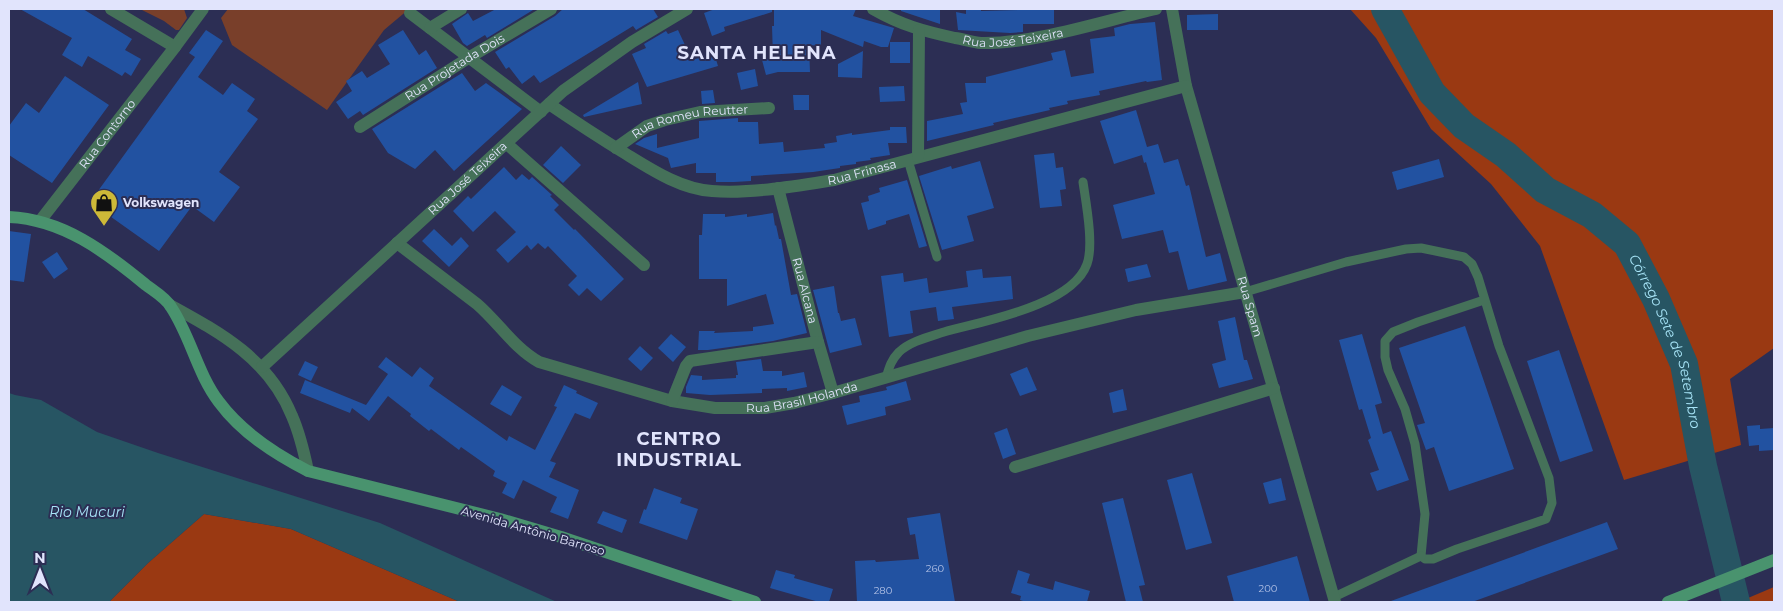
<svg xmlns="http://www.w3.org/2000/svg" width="1783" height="611" viewBox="0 0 1783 611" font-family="Montserrat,sans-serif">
<rect width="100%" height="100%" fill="#2c2e54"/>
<g fill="#793f2a">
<path d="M 140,9 L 184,9 L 187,18 L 179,30 L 176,30 L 164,21 Z"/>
<path d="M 228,9 L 409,9 L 384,30 L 327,110 L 232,45 L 221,18 Z"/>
</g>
<g fill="#9a3912">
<path d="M 1350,9 L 1774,9 L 1774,348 L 1730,379 L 1741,445 L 1624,480 L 1540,246 L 1491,184 L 1431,129 L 1376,38 Z"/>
<path d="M 204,514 L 291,529 L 460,602 L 109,602 L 148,563 Z"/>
<path d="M 1774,587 L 1774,602 L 1749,602 L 1748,598 Z"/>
</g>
<path fill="#275563" d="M 9,393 L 15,395 L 41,400 L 97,432 L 158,453 L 380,523 L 557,602 L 460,602 L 291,529 L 204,514 L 148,563 L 109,602 L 9,602 Z"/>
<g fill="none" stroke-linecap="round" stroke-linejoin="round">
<path stroke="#275563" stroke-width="28" id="s1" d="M 1385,9 L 1432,93 L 1464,126 L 1506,155 L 1545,190 L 1592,215 L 1627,244 L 1656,299 L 1684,364 L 1703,466 L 1736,602"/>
</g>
<g fill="#2252a1">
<path d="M 20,9 L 83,9 L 132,39 L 125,50 L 141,59 L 131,76 L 125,72 L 122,76 L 88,56 L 82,67 L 62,55 L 72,38 Z"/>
<path d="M 496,9 L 532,9 L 533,10 L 487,38 L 485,35 L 467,46 L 463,43 L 452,24 L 468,13 L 473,21 Z"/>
<path d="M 563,9 L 653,9 L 658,17 L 636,30 L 633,26 L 540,83 L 534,75 L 522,84 L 509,67 L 506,69 L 495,52 L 555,16 Z"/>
<path d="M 715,9 L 772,9 L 772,12 L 724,27 L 725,31 L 712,36 L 704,13 Z"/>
<path d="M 774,9 L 856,9 L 853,16 L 894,28 L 888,47 L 881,47 L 864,41 L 863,47 L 821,30 L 821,46 L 809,45 L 810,72 L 778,72 L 766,75 L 762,60 L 773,57 L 772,26 L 774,26 Z"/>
<path d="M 901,9 L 940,10 L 940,24 L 901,11 Z"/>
<path d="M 966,9 L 981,9 L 981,11 L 1054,9 L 1054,24 L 1023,24 L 1023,32 L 1010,33 L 958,30 L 956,12 L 966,14 Z"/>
<path d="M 1218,14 L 1218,30 L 1187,30 L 1187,15 Z"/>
<path d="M 1155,22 L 1162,80 L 1147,82 L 1146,81 L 1099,91 L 1100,95 L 1067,101 L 1068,104 L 1049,108 L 1050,110 L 993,123 L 994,125 L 927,141 L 927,121 L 963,114 L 960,103 L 967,102 L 965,83 L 986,83 L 986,77 L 1053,60 L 1051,53 L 1065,50 L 1071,77 L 1094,73 L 1090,39 L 1115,36 L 1114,28 L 1130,24 Z"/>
<path d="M 206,30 L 223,41 L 198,77 L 223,95 L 232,83 L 255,99 L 247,111 L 258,119 L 219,172 L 240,187 L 214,222 L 192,206 L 159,251 L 90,202 L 195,57 L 189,53 Z"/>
<path d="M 403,30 L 419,55 L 426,50 L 437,68 L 363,115 L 360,111 L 348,119 L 336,102 L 352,91 L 346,81 L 362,71 L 367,78 L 390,64 L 378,45 Z"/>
<path d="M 678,30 L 692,60 L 714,53 L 718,66 L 647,87 L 632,54 L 646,48 L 644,44 L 666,31 L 668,34 Z"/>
<rect x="890" y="42" width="20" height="21"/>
<path d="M 863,51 L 862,78 L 838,77 L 838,64 Z"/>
<path d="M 755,69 L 758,86 L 741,90 L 737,73 Z"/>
<path d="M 462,73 L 475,91 L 486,83 L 522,109 L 454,171 L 435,150 L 415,169 L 388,153 L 372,129 Z"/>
<path d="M 65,76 L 109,105 L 52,183 L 9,155 L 9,126 L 26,103 L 39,113 Z"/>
<path d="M 638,82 L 642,104 L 584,117 L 583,115 Z"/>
<path d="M 904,86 L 905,101 L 880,102 L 879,87 Z"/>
<path d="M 713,90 L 715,103 L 702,104 L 701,91 Z"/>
<path d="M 793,95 L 809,95 L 809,110 L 794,110 Z"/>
<path d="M 1136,110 L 1147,147 L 1158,144 L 1164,163 L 1178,159 L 1186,186 L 1189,185 L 1206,257 L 1220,253 L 1227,281 L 1188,290 L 1178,251 L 1169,253 L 1163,230 L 1122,239 L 1113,205 L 1155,194 L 1146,162 L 1144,163 L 1142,155 L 1114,164 L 1100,121 Z"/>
<path d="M 738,118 L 738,122 L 758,122 L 759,144 L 783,142 L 784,152 L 825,148 L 824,144 L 837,142 L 836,136 L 852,133 L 852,135 L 890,130 L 890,127 L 906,127 L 907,143 L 888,143 L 890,155 L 870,158 L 871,160 L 856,162 L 856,164 L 840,166 L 840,168 L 813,172 L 751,176 L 751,181 L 734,182 L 716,182 L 716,173 L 696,173 L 696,163 L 671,168 L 668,158 L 635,144 L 644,138 L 657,134 L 657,148 L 699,138 L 699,121 Z"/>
<path d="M 561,146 L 581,165 L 563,183 L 543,165 Z"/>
<path d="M 1054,153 L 1056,168 L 1063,167 L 1066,189 L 1060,190 L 1062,206 L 1040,208 L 1034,155 Z"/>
<path d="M 1439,159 L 1444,177 L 1397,190 L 1392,172 Z"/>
<path d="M 980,161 L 994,208 L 967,216 L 974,241 L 942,250 L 919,176 L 951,166 L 952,169 Z"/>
<path d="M 504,167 L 516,180 L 522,174 L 529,180 L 532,177 L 552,195 L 550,196 L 559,205 L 554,210 L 574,230 L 575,229 L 624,279 L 601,301 L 587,288 L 579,296 L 568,285 L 577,276 L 548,246 L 545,249 L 538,243 L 531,250 L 527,245 L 508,263 L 496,250 L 516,232 L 495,211 L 473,232 L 453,211 L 468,196 L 471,199 Z"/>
<path d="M 907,180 L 927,246 L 919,248 L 909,214 L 886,221 L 886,224 L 868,230 L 861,203 L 869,201 L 868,196 L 880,192 L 879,188 Z"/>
<path d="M 773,213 L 775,226 L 776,225 L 779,239 L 781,239 L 791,295 L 797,294 L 807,333 L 773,341 L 708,350 L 698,350 L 699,331 L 715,331 L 714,333 L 753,331 L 753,327 L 774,324 L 766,294 L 727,306 L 727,279 L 699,279 L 699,235 L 702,235 L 703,214 L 725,214 L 725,217 L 747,214 L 747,217 Z"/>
<path d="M 434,229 L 452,246 L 461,237 L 469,246 L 449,267 L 422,241 Z"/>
<path d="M 9,231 L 31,234 L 24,282 L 9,280 Z"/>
<path d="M 57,252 L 68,269 L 54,279 L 42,262 Z"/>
<path d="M 1147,264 L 1151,277 L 1128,282 L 1125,269 Z"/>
<path d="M 982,269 L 983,278 L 1011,276 L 1013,299 L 952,307 L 954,319 L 938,321 L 936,307 L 910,311 L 913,333 L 889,337 L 881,276 L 903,273 L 904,282 L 927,278 L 929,293 L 968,287 L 966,271 Z"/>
<path d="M 834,286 L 838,313 L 839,313 L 841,321 L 855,318 L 862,345 L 830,353 L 813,290 Z"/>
<path d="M 1235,317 L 1244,360 L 1247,360 L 1253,379 L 1219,388 L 1212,364 L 1226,360 L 1218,321 Z"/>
<path d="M 1465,326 L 1514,469 L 1449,491 L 1434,447 L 1426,450 L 1417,425 L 1425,423 L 1399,348 Z"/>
<path d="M 671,334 L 686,347 L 673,362 L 658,348 Z"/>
<path d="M 1362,334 L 1382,403 L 1375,405 L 1383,434 L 1391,431 L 1409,480 L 1377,491 L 1370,473 L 1379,470 L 1368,440 L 1371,438 L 1362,409 L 1359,410 L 1339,340 Z"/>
<path d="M 640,346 L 653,358 L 641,371 L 628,359 Z"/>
<path d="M 1559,350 L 1593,451 L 1560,462 L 1527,361 Z"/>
<path d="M 386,357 L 412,377 L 420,367 L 434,378 L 429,386 L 507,441 L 509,436 L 535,450 L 557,407 L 554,406 L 564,385 L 577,391 L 576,393 L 598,403 L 590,419 L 575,413 L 550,461 L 556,463 L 549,477 L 579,490 L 568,519 L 550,512 L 557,497 L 523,480 L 514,499 L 502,493 L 507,483 L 493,476 L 495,471 L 461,447 L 459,450 L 431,429 L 429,431 L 410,416 L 411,414 L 388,396 L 369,421 L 352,408 L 350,413 L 300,393 L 305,380 L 366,405 L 388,374 L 378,367 Z"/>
<path d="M 761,359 L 763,371 L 782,371 L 782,376 L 804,372 L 807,387 L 787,391 L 787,388 L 762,389 L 762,393 L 737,394 L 710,395 L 686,393 L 686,387 L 691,375 L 702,376 L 702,380 L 736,378 L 736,375 L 738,375 L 736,362 Z"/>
<path d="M 305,361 L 318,367 L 311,381 L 298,375 Z"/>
<path d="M 1027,367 L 1037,390 L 1020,396 L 1010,374 Z"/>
<path d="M 906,381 L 911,400 L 885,407 L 886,415 L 847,425 L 842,406 L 860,402 L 859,396 L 887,390 L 886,387 Z"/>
<path d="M 502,385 L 522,397 L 511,416 L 490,404 Z"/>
<path d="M 1123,389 L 1127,410 L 1113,413 L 1109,393 Z"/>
<path d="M 1760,425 L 1760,429 L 1774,428 L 1774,450 L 1759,451 L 1759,445 L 1749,446 L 1747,426 Z"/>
<path d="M 1007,428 L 1016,454 L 1003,459 L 994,433 Z"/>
<path d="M 1192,473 L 1212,543 L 1186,550 L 1167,480 Z"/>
<path d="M 1281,478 L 1286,500 L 1269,504 L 1263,483 Z"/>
<path d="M 654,488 L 682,498 L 680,503 L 698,509 L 687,540 L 639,523 L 644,509 L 646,510 Z"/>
<path d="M 1123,498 L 1145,585 L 1139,586 L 1143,602 L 1126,602 L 1102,503 Z"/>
<path d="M 603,511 L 627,520 L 622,533 L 597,523 Z"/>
<path d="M 940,513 L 955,602 L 857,602 L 855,561 L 875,560 L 876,562 L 919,559 L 915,534 L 910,535 L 907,518 Z"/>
<path d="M 1607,522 L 1618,549 L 1472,602 L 1391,602 L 1391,601 Z"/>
<path d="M 1297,556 L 1310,602 L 1234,602 L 1227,576 Z"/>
<path d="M 776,570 L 795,575 L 794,578 L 833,589 L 829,602 L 819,602 L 770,588 Z"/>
<path d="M 1018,570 L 1030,574 L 1027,583 L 1053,590 L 1055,581 L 1090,591 L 1087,602 L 1026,602 L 1020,600 L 1021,596 L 1011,593 Z"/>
</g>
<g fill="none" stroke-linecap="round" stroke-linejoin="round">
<g stroke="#457159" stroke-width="9">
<path d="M 908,160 L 937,257"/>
<path d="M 1245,292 L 1346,262 L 1406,249 L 1421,248 L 1464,257 L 1472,264 L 1478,277 L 1499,346 L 1549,478 L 1552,503 L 1546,519 L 1457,549 L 1433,559 L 1425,559 L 1421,556 L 1425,514 L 1415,444 L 1405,409 L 1388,370 L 1385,357 L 1385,341 L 1393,332 L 1418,322 L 1484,300"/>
<path d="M 886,378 C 889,368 891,360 899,352 C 911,341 929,337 944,332 C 983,321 1072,306 1087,264 C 1094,245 1086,203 1083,182"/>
<path d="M 1334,597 L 1421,556"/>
</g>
<g stroke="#457159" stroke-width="12">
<path d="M 111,9 L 175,47"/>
<path id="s2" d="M 873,9 C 901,25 923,31 955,38 C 963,39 972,42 981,43 C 1035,44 1103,21 1156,9"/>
<path id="s3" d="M 1172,9 L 1186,86 L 1335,602"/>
<path d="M 410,13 L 541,112"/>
<path d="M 430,28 L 461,9"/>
<path id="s4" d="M 549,104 C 574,121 600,138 626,154 C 652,170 681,189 712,191 C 751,194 796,186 834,180 L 1186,86"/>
<path id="s5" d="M 360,127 L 470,57 L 551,9"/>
<path d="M 507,144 L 644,265"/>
<path id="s6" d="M 616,148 L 647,126 L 665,120 L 700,112 L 769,108"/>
<path d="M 918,157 L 919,30"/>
<path id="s7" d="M 778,188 L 818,342 L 833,393"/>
<path id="s8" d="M 40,221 L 175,47 L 203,9"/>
<path id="s9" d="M 397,243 L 477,304 C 499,323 514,348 539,362 L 672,401 L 715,408 L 765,408 L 794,403 L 833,393 L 1028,336 L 1136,310 L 1245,292"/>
<path d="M 170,305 C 221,333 269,359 292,416 C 300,434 304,452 308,471"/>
<path id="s10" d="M 262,367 L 563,91 L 632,42 L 687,9"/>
<path d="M 672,401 L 686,366 L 690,361 L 818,342"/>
<path d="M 1015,467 L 1274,388"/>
</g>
<g stroke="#49936e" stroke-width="12">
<path d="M 9,217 C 62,219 106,252 146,285 C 154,291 166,298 171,307 C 191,337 197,373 219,402 C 242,433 275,454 308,471 L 500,519 L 561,537 L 755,602"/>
<path d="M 1668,602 L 1774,560"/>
</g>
</g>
<defs>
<symbol id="shop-pin" viewBox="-11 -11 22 30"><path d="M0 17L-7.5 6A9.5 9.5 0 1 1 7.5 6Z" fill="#cdb938" stroke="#2c2e54"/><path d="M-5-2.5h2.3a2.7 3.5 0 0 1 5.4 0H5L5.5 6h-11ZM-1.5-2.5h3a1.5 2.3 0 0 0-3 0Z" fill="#111"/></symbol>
</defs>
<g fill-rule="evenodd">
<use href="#shop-pin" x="88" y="187" width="32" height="43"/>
</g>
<g text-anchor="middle" stroke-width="4" stroke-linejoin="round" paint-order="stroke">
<g font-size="10" fill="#b1c0e5">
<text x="935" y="572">260</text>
<text x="1268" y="592">200</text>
<text x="883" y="594">280</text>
</g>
<g font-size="12" fill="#e1e4fc" stroke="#2c2e54">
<text dy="4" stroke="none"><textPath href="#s2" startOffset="146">Rua José Teixeira</textPath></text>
<text dy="4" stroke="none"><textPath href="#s5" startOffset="112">Rua Projetada Dois</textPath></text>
<text dy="4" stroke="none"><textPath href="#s6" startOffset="81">Rua Romeu Reutter</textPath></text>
<text dy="4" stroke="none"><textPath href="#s8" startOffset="110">Rua Contorno</textPath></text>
<text dy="4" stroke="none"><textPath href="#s4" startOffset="338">Rua Frinasa</textPath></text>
<text dy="4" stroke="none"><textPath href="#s10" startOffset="279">Rua José Teixeira</textPath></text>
<text dy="4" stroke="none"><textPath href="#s7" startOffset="106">Rua Alcana</textPath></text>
<text dy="4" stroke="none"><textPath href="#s3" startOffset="308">Rua Spam</textPath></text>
<text dy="4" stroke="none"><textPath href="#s9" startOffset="456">Rua Brasil Holanda</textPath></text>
<text transform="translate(533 531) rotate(16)" y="4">Avenida Antônio Barroso</text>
</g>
<g font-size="12" font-weight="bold" fill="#e1e4fc" stroke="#2c2e54" text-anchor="start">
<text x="123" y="207">Volkswagen</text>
</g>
<g font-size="14" font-style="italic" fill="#a7e4f7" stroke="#2c2e54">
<text dy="5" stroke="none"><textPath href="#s1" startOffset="450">Córrego Sete de Setembro</textPath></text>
<text x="87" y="517">Rio Mucuri</text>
</g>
<g font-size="18" font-weight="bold" letter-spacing="1" fill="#e1e4fc" stroke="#2c2e54">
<text x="757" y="59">SANTA HELENA</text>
<text x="679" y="445">CENTRO<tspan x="679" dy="21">INDUSTRIAL</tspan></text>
</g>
</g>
<rect width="1783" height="611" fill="none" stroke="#e1e4fc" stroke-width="20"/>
<g transform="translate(40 571)" stroke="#2c2e54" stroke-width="4" paint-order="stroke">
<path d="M0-4L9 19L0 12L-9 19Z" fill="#e1e4fc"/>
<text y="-8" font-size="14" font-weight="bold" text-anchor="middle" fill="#e1e4fc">N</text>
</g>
</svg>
